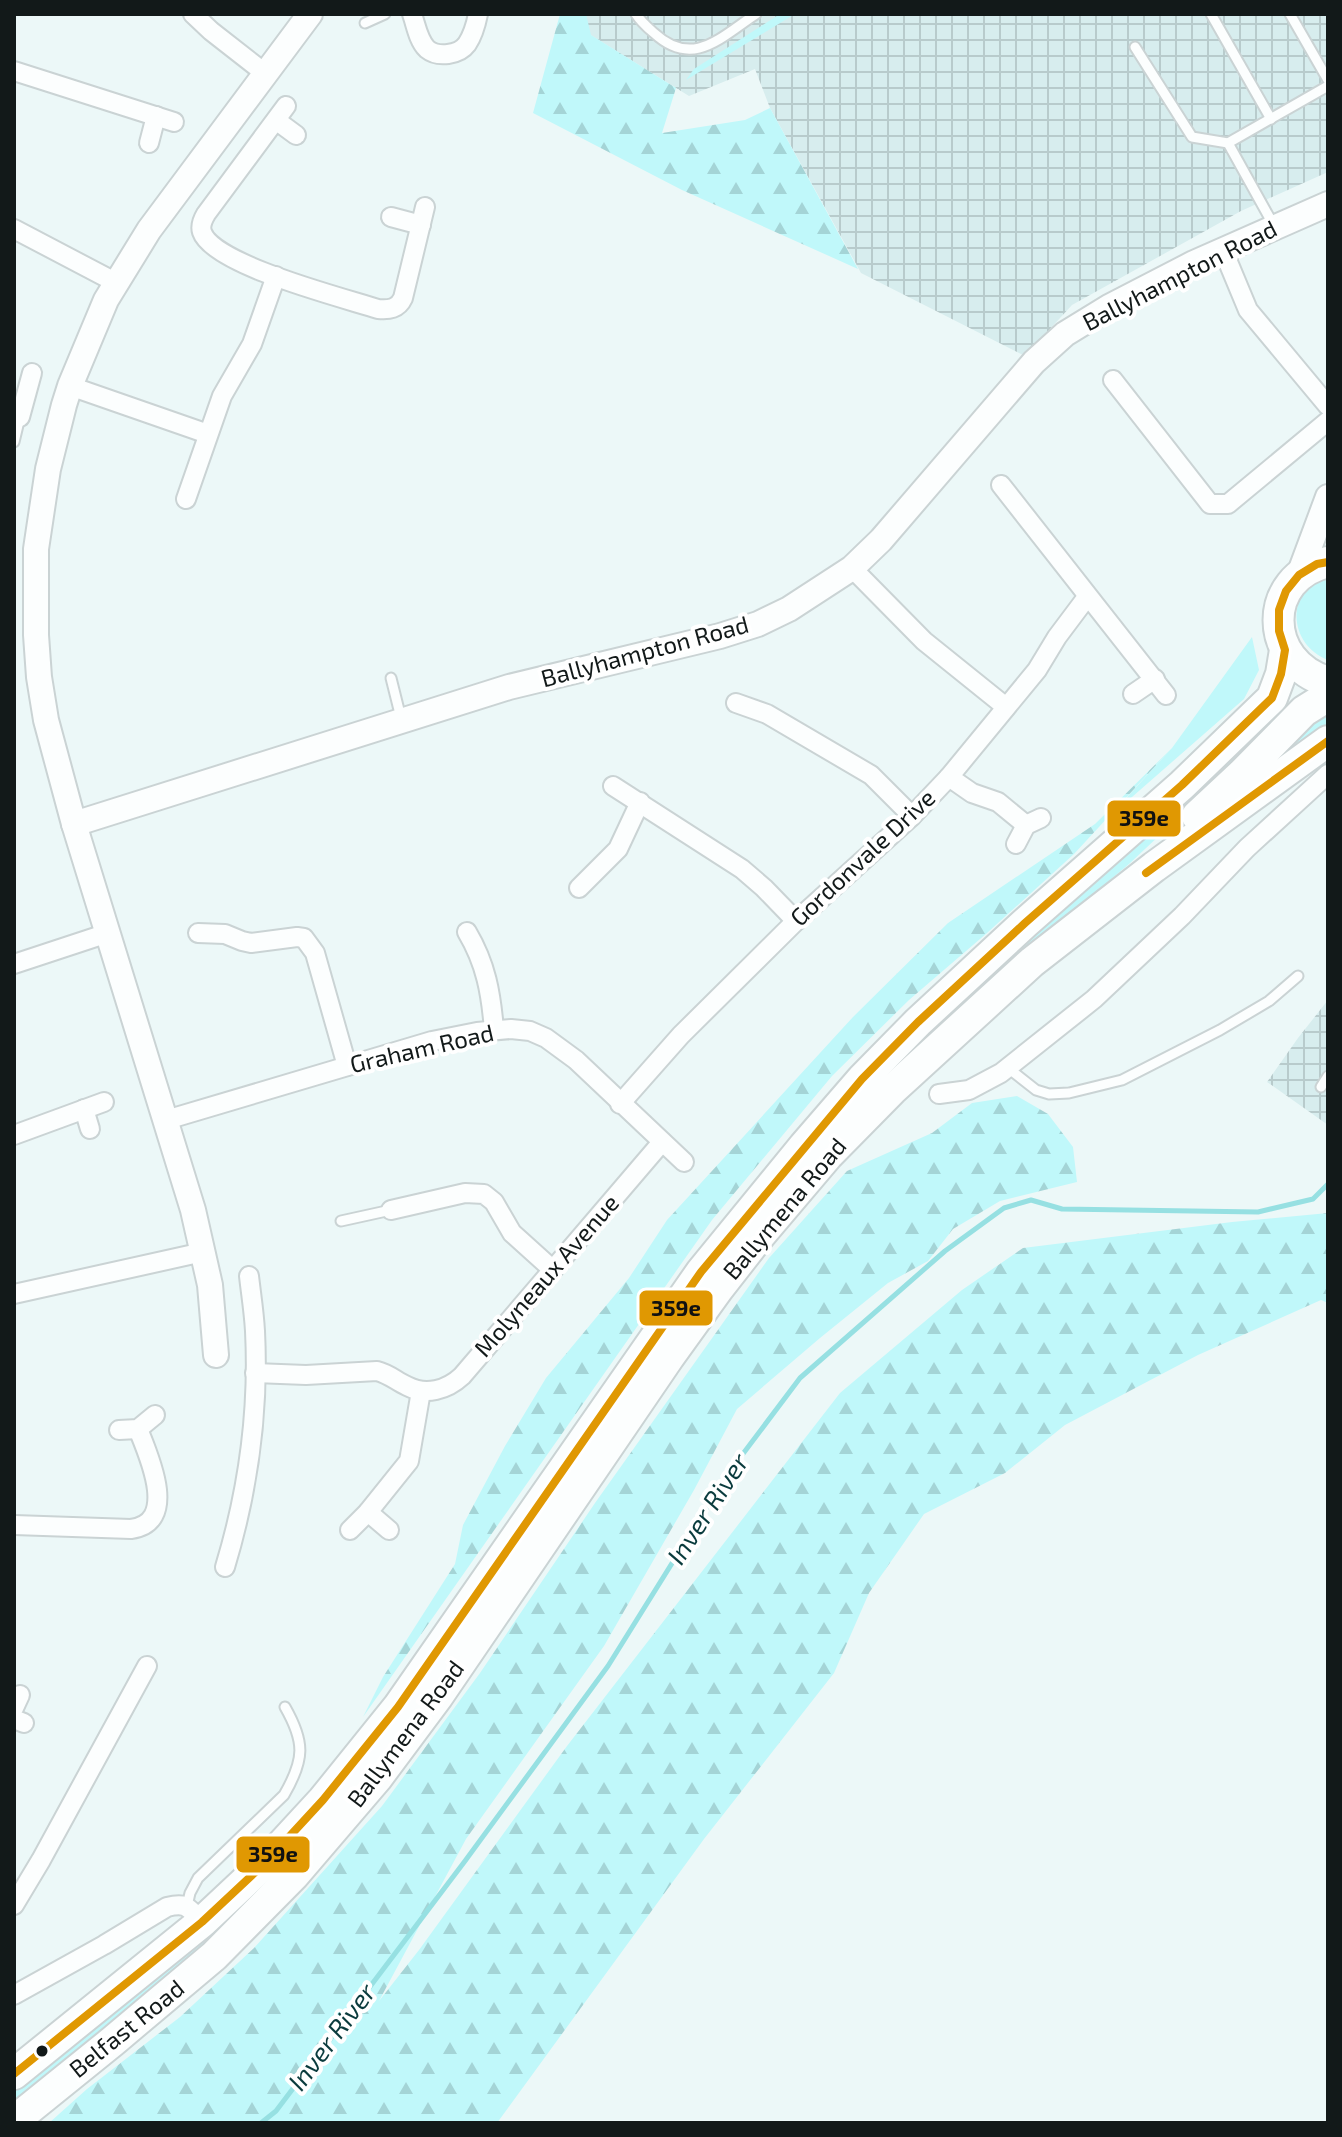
<svg xmlns="http://www.w3.org/2000/svg" width="1342" height="2137" viewBox="0 0 1342 2137" font-family="'Exo 2',sans-serif">
<defs>
<pattern id="industrial-grid" width="8" height="8" patternUnits="userSpaceOnUse" patternTransform="scale(2)"><rect width="8" height="8" fill="#d7edee"/><path d="M0 4h8M4 0v8" fill="none" stroke="#b8cbcc"/></pattern>
<pattern id="forest-firs" width="22" height="20" patternUnits="userSpaceOnUse" patternTransform="scale(2)"><rect width="22" height="20" fill="#c0f8fa"/><path d="M5 1l3.5 6h-7zM16 11l3.5 6h-7z" fill="#a4d4d6"/></pattern>
</defs>
<rect width="100%" height="100%" fill="#ecf8f8"/>
<g fill="url(#industrial-grid)">
<path d="M 584,14 L 1328,14 L 1328,172 L 1241,211 L 1072,305 L 1025,356 L 861,273 L 770,108 L 755,69 L 689,96 L 589,34 Z"/>
<path d="M 1328,1000 L 1328,1125 L 1267,1082 L 1298,1038 Z"/>
</g>
<g fill="#c0f8fa">
<path d="M 780,14 L 795,14 L 686,80 L 694,69 Z"/>
<path d="M 1328,576 L 1328,660 C 1288,645 1284,589 1328,576 Z"/>
<path d="M 1252,637 L 1259,670 L 1244,699 L 1108,818 L 1172,748 Z"/>
<path d="M 1328,704 L 1328,725 L 1288,753 L 1280,744 Z"/>
<path d="M 1233,755 L 1239,761 L 1129,864 L 1059,923 L 893,1074 L 888,1069 L 1006,957 Z"/>
<path d="M 218,1922 L 226,1929 L 14,2108 L 14,2088 Z"/>
</g>
<g fill="url(#forest-firs)">
<path d="M 560,14 L 586,14 L 591,35 L 676,88 L 662,133 L 745,120 L 770,108 L 858,269 L 682,190 L 533,113 Z"/>
<path d="M 1172,748 L 1074,854 L 987,933 L 909,1000 L 832,1076 L 712,1220 L 363,1717 L 383,1677 L 455,1564 L 463,1525 L 505,1446 L 546,1378 L 629,1278 L 667,1220 L 853,1017 L 948,923 L 1095,824 Z"/>
<path d="M 1017,1096 L 1048,1114 L 1073,1147 L 1077,1182 L 1000,1201 L 953,1229 L 928,1261 L 888,1283 L 820,1338 L 737,1409 L 694,1490 L 604,1646 L 466,1839 L 379,2001 L 419,1950 L 567,1746 L 840,1393 L 962,1290 L 1023,1248 L 1232,1222 L 1328,1213 L 1328,1303 L 1321,1300 L 1198,1355 L 1065,1425 L 1005,1473 L 924,1514 L 869,1593 L 834,1673 L 704,1839 L 497,2123 L 49,2123 L 87,2089 L 180,2017 L 254,1948 L 382,1806 L 480,1673 L 595,1503 L 769,1258 L 847,1171 L 932,1133 L 972,1103 Z"/>
</g>
<g fill="none" stroke-linecap="round" stroke-linejoin="round">
<path stroke="#96e0e2" stroke-width="5" d="M 261,2123 L 276,2111 L 465,1861 L 608,1666 L 727,1475 L 800,1378 L 945,1251 L 1004,1208 L 1031,1200 L 1062,1209 L 1258,1212 L 1313,1199 L 1328,1184"/>
<defs>
<g id="service">
<path d="M 636,14 C 641,22 647,27 654,33 C 693,69 721,37 756,14"/>
<path d="M 1211,14 L 1271,119"/>
<path d="M 1290,14 L 1328,80"/>
<path d="M 365,23 L 385,14"/>
<path d="M 1135,47 L 1192,137 L 1228,143 L 1328,86"/>
<path d="M 1228,143 L 1273,224"/>
<path d="M 14,442 L 20,417"/>
<path d="M 391,678 L 401,718"/>
<path d="M 1008,1068 L 1036,1090 L 1049,1094 L 1069,1093 L 1122,1080 L 1220,1030 L 1269,1001 L 1298,976"/>
<path d="M 1321,1087 L 1328,1076"/>
<path d="M 341,1221 L 391,1210"/>
<path d="M 187,1906 L 190,1893 L 198,1878 L 284,1795 C 305,1759 305,1742 285,1707"/>
</g>
<g id="minor">
<path d="M 193,14 L 211,31 L 266,74"/>
<path d="M 412,14 C 416,25 418,40 427,49 C 438,58 459,55 467,44 C 473,35 476,24 478,14"/>
<path d="M 14,71 L 174,122"/>
<path d="M 286,106 L 206,214 C 203,219 200,226 202,232 C 213,265 344,298 378,309 C 389,310 398,309 403,298 L 425,207"/>
<path d="M 277,121 L 296,135"/>
<path d="M 149,143 L 156,116"/>
<path d="M 391,217 L 421,225"/>
<path d="M 14,229 L 115,282"/>
<path d="M 1223,250 L 1248,310 L 1328,406"/>
<path d="M 1113,380 L 1210,504 L 1228,504 L 1328,421"/>
<path d="M 70,386 L 208,434"/>
<path d="M 20,417 L 32,373"/>
<path d="M 1001,485 L 1166,695"/>
<path d="M 186,499 L 222,396 L 252,344 L 276,276"/>
<path d="M 852,568 L 924,641 L 1006,707"/>
<path d="M 1133,694 L 1155,679"/>
<path d="M 736,703 L 767,714 L 871,775 L 912,816"/>
<path d="M 949,777 L 972,793 L 998,802 L 1026,825"/>
<path d="M 613,786 L 742,869 L 764,888 L 796,921"/>
<path d="M 1016,844 L 1026,825 L 1041,818"/>
<path d="M 579,888 L 618,849 L 640,802"/>
<path d="M 467,932 C 486,964 491,993 494,1030"/>
<path d="M 198,933 L 225,934 L 242,941 L 251,943 L 297,937 L 304,938 L 315,953 L 347,1066"/>
<path d="M 14,964 L 108,933"/>
<path d="M 939,1094 L 969,1090 L 1001,1073 L 1094,999 L 1182,916 L 1247,848 L 1328,774"/>
<path d="M 620,1104 L 681,1035 L 796,921 L 912,816 L 949,777 L 1037,670 L 1057,637 L 1087,597"/>
<path d="M 84,1109 L 90,1129"/>
<path d="M 166,1120 L 432,1041 L 477,1032 L 511,1029 L 530,1031 L 546,1038 L 576,1060 L 684,1162"/>
<path d="M 14,1135 L 104,1102"/>
<path d="M 391,1210 L 465,1193 L 484,1194 L 494,1202 L 512,1233 L 553,1270"/>
<path d="M 14,1294 L 203,1252"/>
<path d="M 255,1373 L 306,1375 L 377,1371 C 389,1374 396,1381 407,1386 C 426,1396 447,1390 462,1376 L 662,1142"/>
<path d="M 119,1430 L 138,1429 L 155,1415"/>
<path d="M 368,1512 L 389,1530"/>
<path d="M 14,1525 L 131,1529 C 179,1523 149,1456 138,1429"/>
<path d="M 350,1530 L 368,1512 L 409,1461 L 421,1391"/>
<path d="M 225,1567 C 248,1491 259,1410 255,1331 C 254,1312 251,1294 249,1276"/>
<path d="M 14,1708 L 20,1695"/>
<path d="M 14,1719 L 24,1723"/>
<path d="M 14,1905 L 41,1860 L 147,1666"/>
<path d="M 14,1995 L 104,1945 L 167,1907 C 188,1902 188,1908 202,1922"/>
</g>
<g id="tertiary">
<path d="M 1299,575 L 1328,497"/>
<path d="M 74,824 L 509,687 L 720,636 L 758,624 L 789,609 L 852,568 L 881,540 L 1034,362 L 1065,334 L 1109,307 L 1194,263 L 1328,204"/>
<path d="M 216,1355 L 210,1285 L 193,1210 L 74,824 L 46,720 L 39,677 L 36,635 L 36,549 L 48,469 L 64,405 L 70,386 L 106,300 L 149,230 L 310,14"/>
</g>
<g id="trunk">
<path d="M 1328,562 C 1262,577 1262,662 1328,682"/>
<path d="M 1197,816 L 1242,774 L 1304,711 L 1328,696"/>
<path d="M 14,2074 L 202,1922 L 265,1863 L 323,1800 L 398,1707 L 701,1272 L 804,1146 L 862,1079 L 918,1022 L 1025,923 L 1182,785 L 1272,698 L 1281,674 L 1285,650"/>
<path d="M 14,2121 L 113,2041 L 214,1956 L 294,1875 L 377,1778 L 438,1696 L 669,1357 L 718,1289 L 761,1234 L 828,1155 L 892,1090 L 1032,962 L 1154,867 L 1328,741"/>
</g>
</defs>
<use href="#service" stroke="#cad3d4" stroke-width="13"/>
<use href="#minor" stroke="#cad3d4" stroke-width="22"/>
<use href="#tertiary" stroke="#cad3d4" stroke-width="28"/>
<use href="#trunk" stroke="#cad3d4" stroke-width="34"/>
<use href="#service" stroke="#fcfefe" stroke-width="9"/>
<use href="#minor" stroke="#fcfefe" stroke-width="18"/>
<use href="#tertiary" stroke="#fcfefe" stroke-width="24"/>
<use href="#trunk" stroke="#fcfefe" stroke-width="30"/>
<defs>
<g id="bus-1">
<path d="M 1146,873 L 1328,741"/>
<path d="M 14,2074 L 202,1922 L 265,1863 L 323,1800 L 398,1707 L 701,1272 L 862,1079 L 918,1022 L 1025,923 L 1182,785 L 1272,698 L 1281,674 L 1285,650 L 1279,631 L 1279,610 L 1286,591 L 1299,575 L 1317,564 L 1328,562"/>
</g>
</defs>
<use href="#bus-1" stroke="#fff" stroke-width="14"/>
<use href="#bus-1" stroke="#e09802" stroke-width="8"/>
</g>
<circle fill="#121919" stroke="#fff" stroke-width="3" cx="42" cy="2051" r="7"/>
<g text-anchor="middle" stroke-width="8" stroke-linejoin="round" paint-order="stroke">
<g font-size="24" fill="#121919" stroke="#fff">
<text transform="translate(1180 276) rotate(-27)" y="8">Ballyhampton Road</text>
<text transform="translate(645 652) rotate(-15)" y="8">Ballyhampton Road</text>
<text transform="translate(863 858) rotate(-43)" y="8">Gordonvale Drive</text>
<text transform="translate(422 1049) rotate(-13)" y="8">Graham Road</text>
<text transform="translate(785 1209) rotate(-50)" y="8">Ballymena Road</text>
<text transform="translate(547 1276) rotate(-49)" y="8">Molyneaux Avenue</text>
<text transform="translate(406 1734) rotate(-53)" y="8">Ballymena Road</text>
<text transform="translate(127 2029) rotate(-39)" y="8">Belfast Road</text>
</g>
<g font-size="26" font-style="italic" fill="#0a3b3d" stroke="#fff">
<text transform="translate(708 1509) rotate(-57)" y="9">Inver River</text>
<text transform="translate(332 2037) rotate(-53)" y="9">Inver River</text>
</g>
</g>
<g stroke="#fff" stroke-width="3">
<rect x="1106" y="799" width="76" height="39" rx="8" fill="#e09802"/>
<rect x="638" y="1289" width="76" height="38" rx="8" fill="#e09802"/>
<rect x="235" y="1835" width="76" height="39" rx="8" fill="#e09802"/>
</g>
<g font-size="22" text-anchor="middle" font-weight="bold" fill="#111">
<text x="1144" y="826">359e</text>
<text x="676" y="1316">359e</text>
<text x="273" y="1862">359e</text>
</g>
<rect width="1342" height="2137" fill="none" stroke="#121919" stroke-width="32"/>
</svg>
